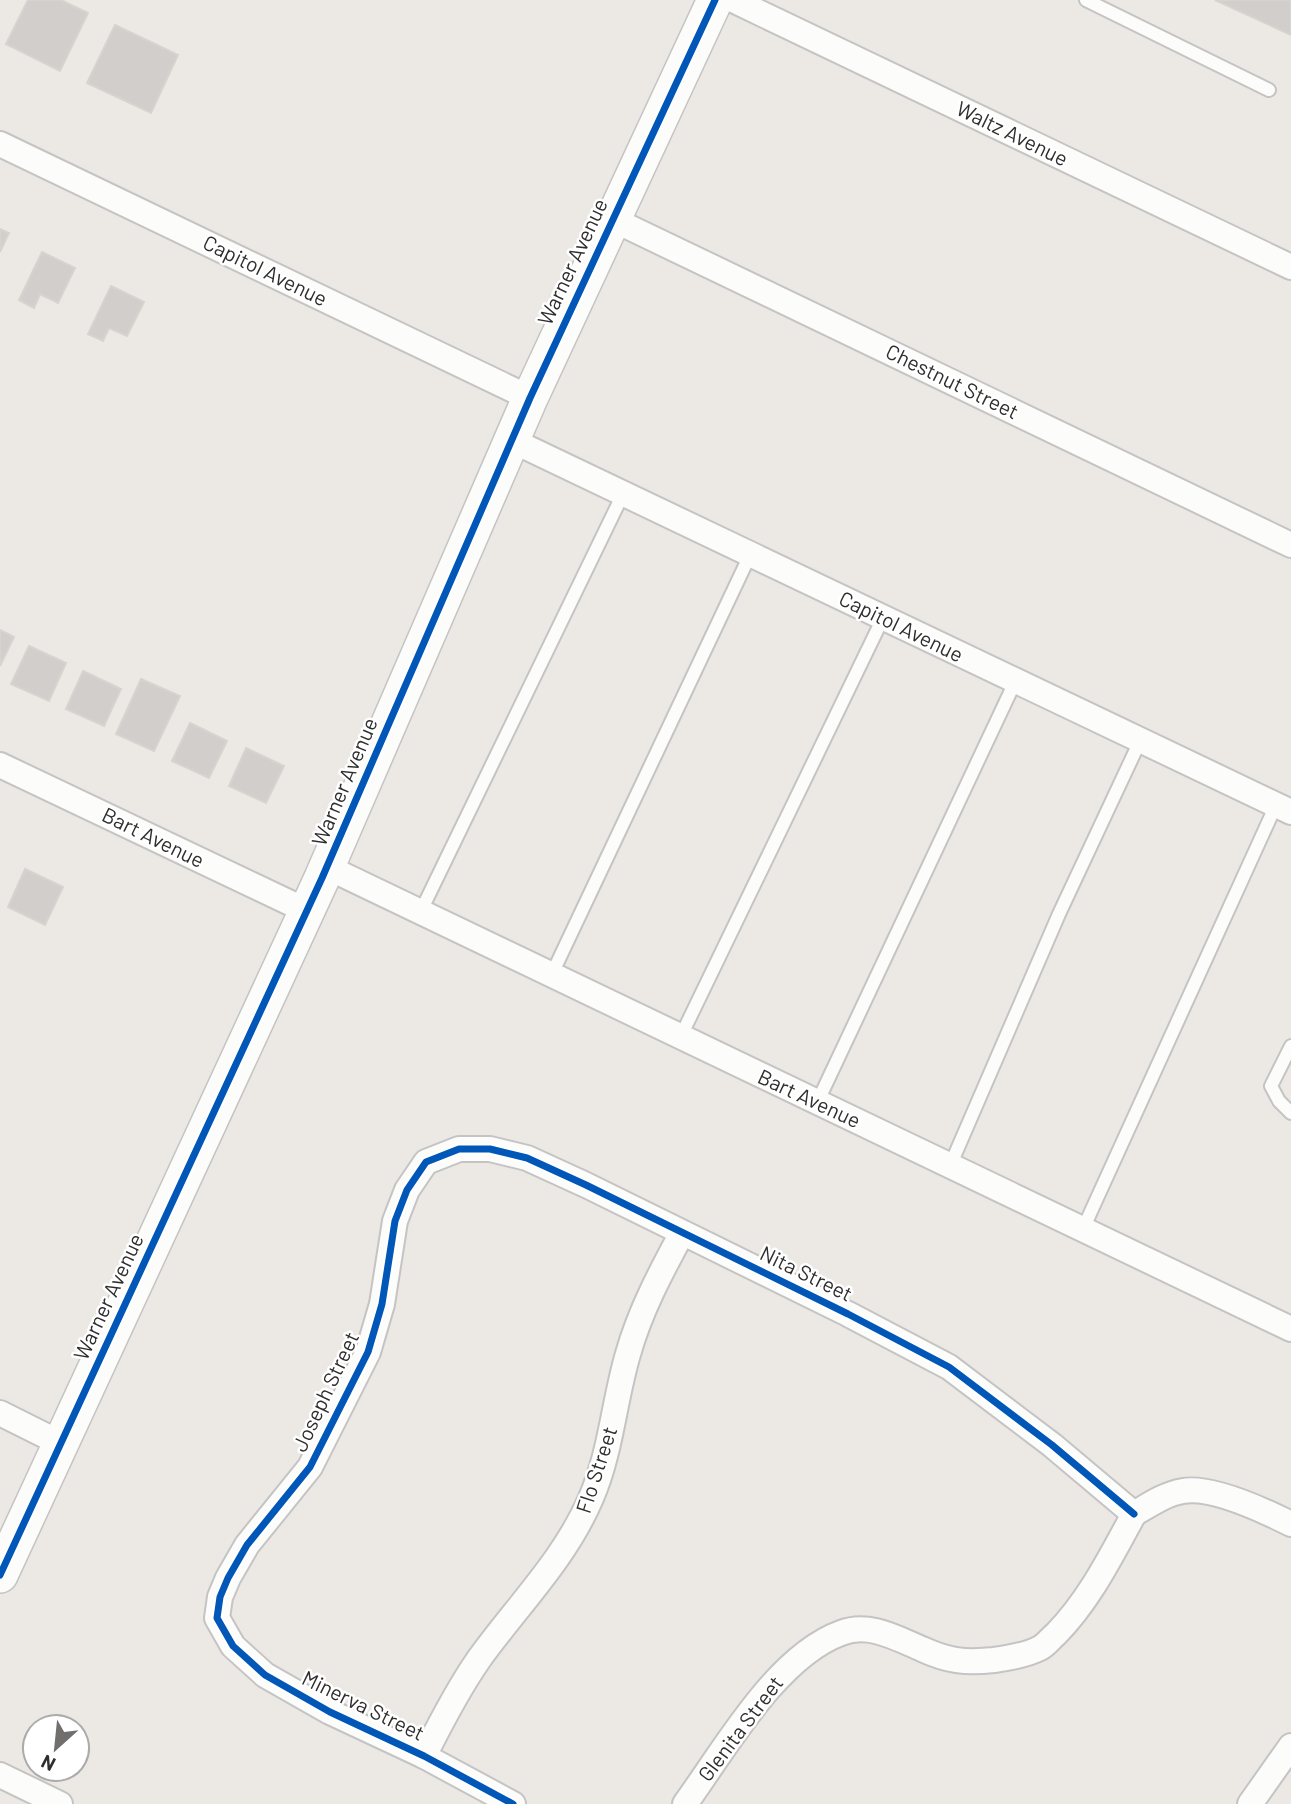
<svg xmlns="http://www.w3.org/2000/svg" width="1291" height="1804" viewBox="0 0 1291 1804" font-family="Barlow,sans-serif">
<rect width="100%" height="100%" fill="#ece8e4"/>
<g fill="#d1cecb" stroke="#d7d4d0" stroke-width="2">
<path d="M 28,0 L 61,0 L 88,13 L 60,71 L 6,44 Z"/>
<path d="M 1215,0 L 1291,0 L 1291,35 Z"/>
<path d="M 115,25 L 178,55 L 151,113 L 87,83 Z"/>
<path d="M 0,229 L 9,233 L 0,252 Z"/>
<path d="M 42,252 L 75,268 L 58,303 L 40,294 L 34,308 L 19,300 Z"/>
<path d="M 111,286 L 144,302 L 127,336 L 109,328 L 103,341 L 88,334 Z"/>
<path d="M 0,630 L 14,637 L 0,666 Z"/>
<path d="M 29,646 L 66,663 L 49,701 L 11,684 Z"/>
<path d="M 83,671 L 121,689 L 104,726 L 66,709 Z"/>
<path d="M 141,679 L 180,696 L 154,751 L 116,734 Z"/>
<path d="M 190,723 L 227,741 L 209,778 L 172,761 Z"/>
<path d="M 246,748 L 284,766 L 266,803 L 229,786 Z"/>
<path d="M 25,869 L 63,887 L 45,925 L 8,907 Z"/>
</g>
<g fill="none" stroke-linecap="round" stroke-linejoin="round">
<defs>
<g id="lane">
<path d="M 1086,0 L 1269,90"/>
<path d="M 420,913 L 623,494"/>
<path d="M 551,976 L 750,555"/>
<path d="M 680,1038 L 883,618"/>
<path d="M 1291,1046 L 1271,1086 L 1279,1101 L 1291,1113"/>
<path d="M 817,1103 L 1015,682"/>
<path d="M 950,1166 L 1059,914 L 1140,741"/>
<path d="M 1083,1229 L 1276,805"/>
</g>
<g id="street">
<path d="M 733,0 L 1291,267"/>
<path d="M 0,144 L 530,398"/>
<path d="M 612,219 L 1291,545"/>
<path d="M 511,440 L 1291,812"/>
<path d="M 0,765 L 307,911"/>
<path d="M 327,867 L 1291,1329"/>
<path d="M 0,1413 L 60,1443"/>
<path d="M 1134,1514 C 1149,1505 1165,1494 1183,1491 C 1212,1486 1265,1511 1291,1524"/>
<path d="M 424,1756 C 441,1722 458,1689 479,1659 C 518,1605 565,1559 591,1498 C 611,1452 614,1401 628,1354 C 640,1311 661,1272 682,1233"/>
<path d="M 0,1775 L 60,1804"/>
<path d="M 513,1804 L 424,1756 L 330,1712 L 265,1675 L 233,1646 L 217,1618 L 220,1597 L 228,1578 L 247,1545 L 310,1467 L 368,1352 L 382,1304 L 395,1221 L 407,1190 L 426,1162 L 459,1149 L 490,1149 L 527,1158 L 586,1185 L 848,1314 L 949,1367 L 1052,1445 L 1134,1514"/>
<path d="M 685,1804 C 725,1749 776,1657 841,1633 C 869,1622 896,1638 922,1649 C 948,1661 965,1663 994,1660 C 1009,1658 1027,1655 1040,1648 C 1046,1645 1051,1638 1056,1634 C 1090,1599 1111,1556 1134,1514"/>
<path d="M 1250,1804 L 1291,1746"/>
</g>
<path id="secondary" d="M 0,1575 L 322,878 L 530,398 L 715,0"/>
</defs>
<use href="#lane" stroke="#c5c4c5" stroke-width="16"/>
<use href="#street" stroke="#c5c4c5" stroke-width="28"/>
<use href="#secondary" stroke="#c5c4c5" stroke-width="38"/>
<use href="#lane" stroke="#fcfcfb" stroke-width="12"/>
<use href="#street" stroke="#fcfcfb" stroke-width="24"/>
<use href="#secondary" stroke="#fcfcfb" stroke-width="35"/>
<defs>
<g id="cycleway">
<path d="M 0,1575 L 322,878 L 530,398 L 715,0"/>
<path d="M 513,1804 L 424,1756 L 330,1712 L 265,1675 L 233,1646 L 217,1618 L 220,1597 L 228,1578 L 247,1545 L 310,1467 L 368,1352 L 382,1304 L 395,1221 L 407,1190 L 426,1162 L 459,1149 L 490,1149 L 527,1158 L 586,1185 L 848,1314 L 949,1367 L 1052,1445 L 1134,1514"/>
</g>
</defs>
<use href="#cycleway" stroke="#fff" stroke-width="11"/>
<use href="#cycleway" stroke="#0057b8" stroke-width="7"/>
</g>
<g text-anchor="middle" stroke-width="5" stroke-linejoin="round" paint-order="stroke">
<g font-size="21" fill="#2e2e2e" stroke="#fff">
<text transform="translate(1012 134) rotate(26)" y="7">Waltz Avenue</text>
<text transform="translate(573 262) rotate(-65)" y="7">Warner Avenue</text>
<text transform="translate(265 271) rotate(26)" y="7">Capitol Avenue</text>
<text transform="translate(952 382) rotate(26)" y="7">Chestnut Street</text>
<text transform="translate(901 627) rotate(26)" y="7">Capitol Avenue</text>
<text transform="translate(345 782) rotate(-67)" y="7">Warner Avenue</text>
<text transform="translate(153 838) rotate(26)" y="7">Bart Avenue</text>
<text transform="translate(809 1099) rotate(25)" y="7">Bart Avenue</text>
<text transform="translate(806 1274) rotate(26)" y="7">Nita Street</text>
<text transform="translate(109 1297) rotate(-65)" y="7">Warner Avenue</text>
<text transform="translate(326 1392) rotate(-65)" y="7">Joseph Street</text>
<text transform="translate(597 1470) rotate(-72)" y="7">Flo Street</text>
<text transform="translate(363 1706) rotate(26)" y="7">Minerva Street</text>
<text transform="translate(741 1729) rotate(-53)" y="7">Glenita Street</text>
</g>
</g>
<g transform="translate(56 1748) rotate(207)"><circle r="33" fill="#ffffff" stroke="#ababab" stroke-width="2"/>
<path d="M0-5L12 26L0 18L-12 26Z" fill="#706f6e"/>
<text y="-10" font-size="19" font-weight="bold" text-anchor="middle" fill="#2e2e2e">N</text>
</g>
</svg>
